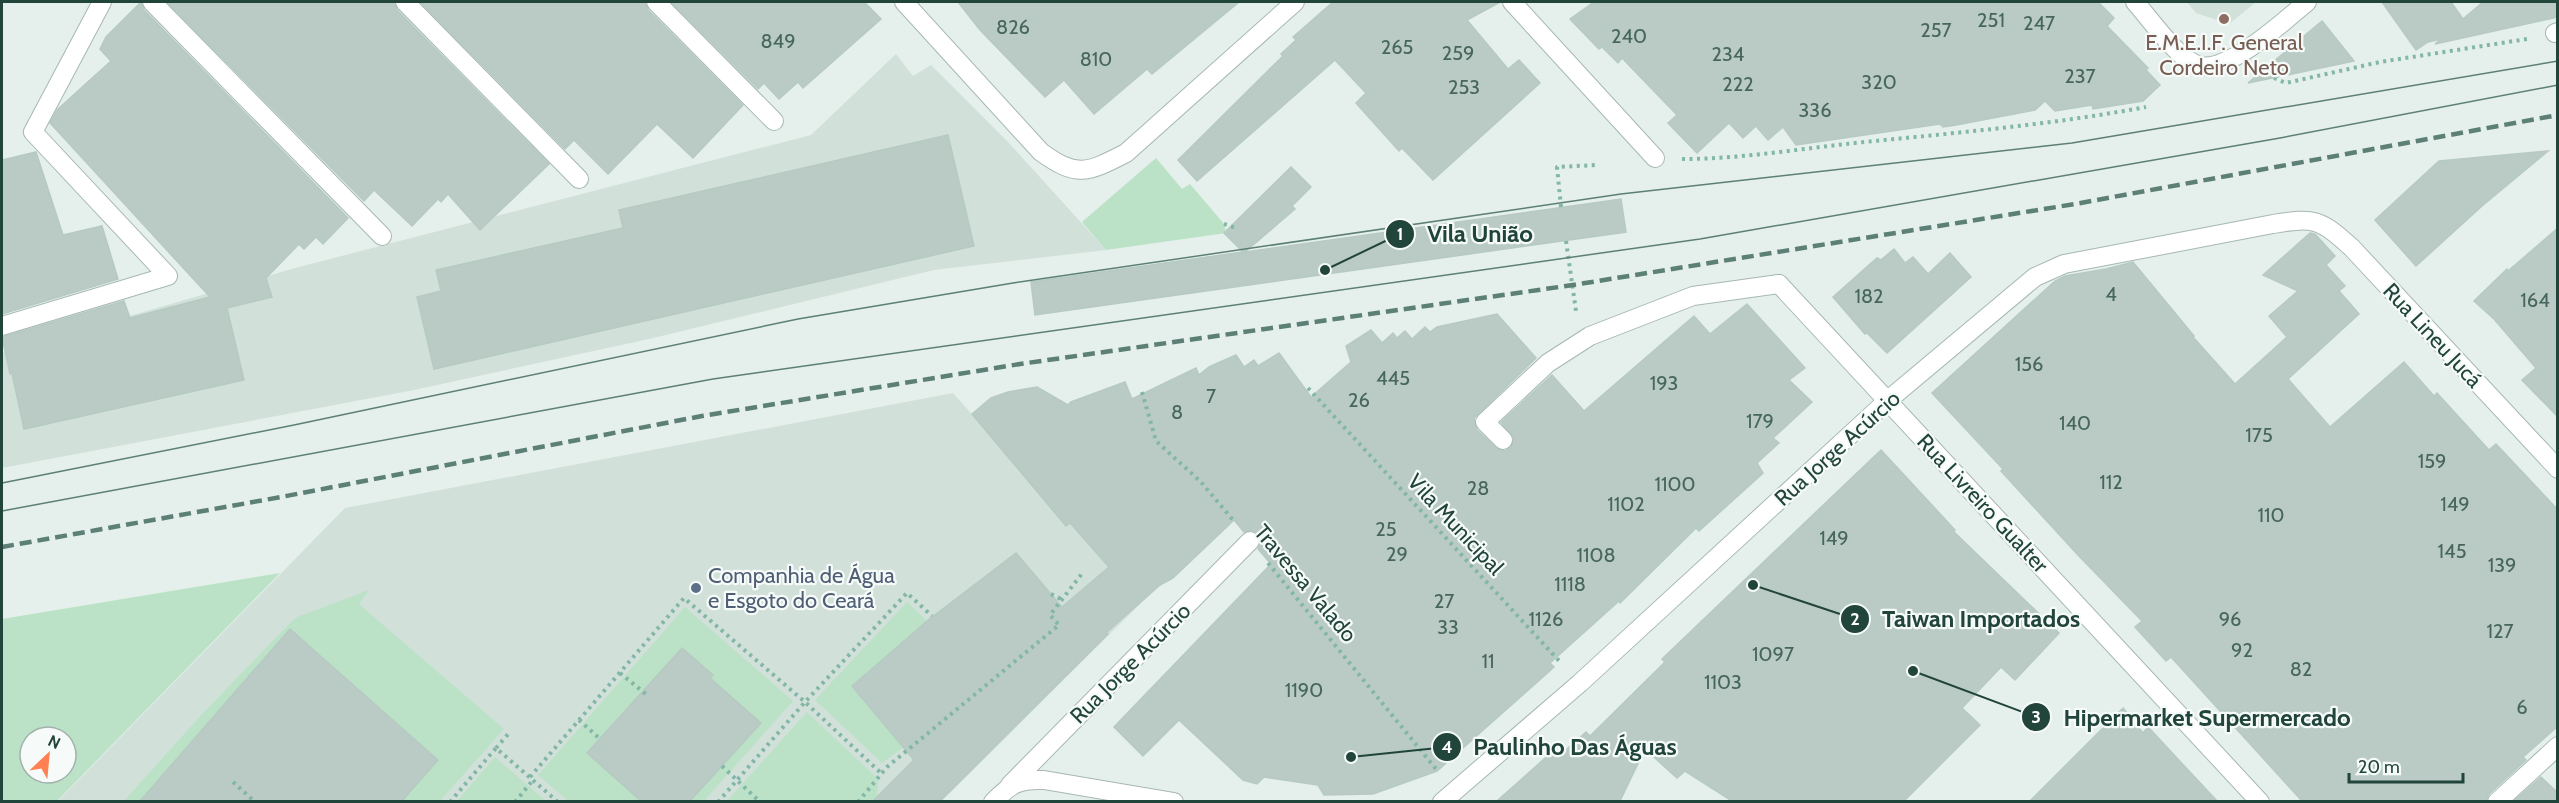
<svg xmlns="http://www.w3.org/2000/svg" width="2559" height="803" viewBox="0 0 2559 803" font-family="Cabin,sans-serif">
<rect width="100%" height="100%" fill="#e5efeb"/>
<g fill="#d2e0da">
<path d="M 2187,2 L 2256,2 L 2229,24 L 2196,13 Z"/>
<path d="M 896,54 L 913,76 L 931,65 L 1009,143 L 1106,250 L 934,270 L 649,339 L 414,390 L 2,468 L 2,353 L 295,268 L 811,135 Z"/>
<path d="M 953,393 L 1141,603 L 942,801 L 57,802 L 345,508 Z"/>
</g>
<g fill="#bbe2c7" fill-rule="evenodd">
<path d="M 1156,158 L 1182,189 L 1190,184 L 1224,224 L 1226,233 L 1106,250 L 1082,222 Z"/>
<path d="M 280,573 L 57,801 L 2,801 L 2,619 ZM 30,737 L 66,737 L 66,773 L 30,773 Z"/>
<path d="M 369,590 L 359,604 L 504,729 L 440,801 L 276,802 L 180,757 L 140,801 L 123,802 L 203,713 L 291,622 L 297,617 Z"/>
<path d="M 907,602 L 927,621 L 852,686 L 904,747 L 882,763 L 815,700 Z"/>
<path d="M 685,607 L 793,701 L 704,801 L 690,801 L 760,723 L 710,678 L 713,675 L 682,648 L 588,753 L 641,801 L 568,801 L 538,775 Z"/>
<path d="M 807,712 L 878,779 L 877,801 L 726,802 Z"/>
<path d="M 495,757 L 546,801 L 457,801 Z"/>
</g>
<g fill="#b9cbc4" stroke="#b6cac2" stroke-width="1.5">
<path d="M 141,2 L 144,10 L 348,218 L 323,244 L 316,237 L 304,249 L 299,244 L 266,278 L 272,297 L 227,308 L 244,380 L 24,429 L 12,373 L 10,374 L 2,337 L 124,301 L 130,318 L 210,297 L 50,123 L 57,110 L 111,61 L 100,49 L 106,37 Z"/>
<path d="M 167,2 L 394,2 L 397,10 L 549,164 L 480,230 L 448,194 L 441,202 L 438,199 L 412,226 L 374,190 L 364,201 Z"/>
<path d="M 420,2 L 645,2 L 648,10 L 743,105 L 693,158 L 657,124 L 608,174 L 574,140 L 565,149 Z"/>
<path d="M 671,2 L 864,2 L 881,19 L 803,88 L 798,82 L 779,99 L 764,83 L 758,89 Z"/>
<path d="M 958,2 L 1239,2 L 1152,74 L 1147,69 L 1094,114 L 1064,80 L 1045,97 L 980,30 Z"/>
<path d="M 1333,2 L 1500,2 L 1467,20 L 1508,69 L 1519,60 L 1540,83 L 1433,180 L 1402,148 L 1399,151 L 1356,103 L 1366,93 L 1335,60 L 1197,181 L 1178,160 L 1283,56 L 1281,54 L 1296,40 L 1293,37 Z"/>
<path d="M 1594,2 L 2098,2 L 2114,18 L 2107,26 L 2148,68 L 2146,70 L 2160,85 L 2143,101 L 2093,109 L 2092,105 L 2055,111 L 2045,101 L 2035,110 L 1956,125 L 1943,127 L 1940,124 L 1796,145 L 1783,127 L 1768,140 L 1756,126 L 1743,138 L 1729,123 L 1697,153 L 1668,123 L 1677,115 L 1622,58 L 1618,63 L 1602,47 L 1599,49 L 1570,19 Z"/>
<path d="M 2382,2 L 2451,2 L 2463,19 L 2483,2 L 2558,2 L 2558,17 L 2435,44 L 2441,39 L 2428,42 L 2416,50 Z"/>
<path d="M 2322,21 L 2354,61 L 2248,83 Z"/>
<path d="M 948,135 L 974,246 L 434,369 L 417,297 L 441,291 L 436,270 L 623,228 L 619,210 Z"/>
<path d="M 2548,151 L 2482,206 L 2416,266 L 2375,220 L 2439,161 Z"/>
<path d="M 36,152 L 63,235 L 102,226 L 118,279 L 2,314 L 2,160 Z"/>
<path d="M 1291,167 L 1311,187 L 1292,206 L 1295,209 L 1245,252 L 1621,199 L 1626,232 L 1035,315 L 1031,282 L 1243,252 L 1224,233 Z"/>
<path d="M 2558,228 L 2558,417 L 2522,380 L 2536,368 L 2494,319 L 2474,301 L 2507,269 L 2508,271 Z"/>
<path d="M 2310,233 L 2315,234 L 2335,256 L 2326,265 L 2345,286 L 2339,291 L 2359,314 L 2288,379 L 2330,427 L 2404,362 L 2434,396 L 2437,393 L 2489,450 L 2496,444 L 2558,510 L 2558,726 L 2523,757 L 2526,760 L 2489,794 L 2486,801 L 2302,801 L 2171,657 L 2166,661 L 2135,627 L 2142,621 L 2077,554 L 2001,471 L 2003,469 L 1932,393 L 2055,281 L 2065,276 L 2106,269 L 2133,262 L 2194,336 L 2193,337 L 2235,384 L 2287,337 L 2269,316 L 2298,291 L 2263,275 Z"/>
<path d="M 1894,249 L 1905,263 L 1913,257 L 1928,274 L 1950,253 L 1971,277 L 1887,353 L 1867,333 L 1865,334 L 1833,297 L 1877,258 L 1881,260 Z"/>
<path d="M 1747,304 L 1805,368 L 1789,380 L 1812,402 L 1773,438 L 1779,443 L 1757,463 L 1763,473 L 1699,531 L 1696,528 L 1620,603 L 1619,601 L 1550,663 L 1554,667 L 1534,685 L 1437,771 L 1373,794 L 1324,795 L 1318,785 L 1264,777 L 1257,784 L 1243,780 L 1179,720 L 1143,756 L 1114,727 L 1271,564 L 1258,549 L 1261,543 L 1258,533 L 1252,530 L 1244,532 L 1234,520 L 1173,578 L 1160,585 L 1106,633 L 1108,634 L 940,801 L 873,801 L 914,760 L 852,686 L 927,621 L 1016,553 L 1062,607 L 1109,567 L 1070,523 L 1066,526 L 972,414 L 991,398 L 1008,392 L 1037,387 L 1068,405 L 1071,402 L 1125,382 L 1132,399 L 1196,368 L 1199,375 L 1209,367 L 1236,355 L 1244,367 L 1254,360 L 1258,366 L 1279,353 L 1311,397 L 1351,362 L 1346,346 L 1371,330 L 1382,343 L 1393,333 L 1397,338 L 1405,331 L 1412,339 L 1425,327 L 1430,332 L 1437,327 L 1497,314 L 1536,358 L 1474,418 L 1477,430 L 1496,448 L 1505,451 L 1511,447 L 1514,438 L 1501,422 L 1552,375 L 1584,411 L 1694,316 L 1710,334 Z"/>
<path d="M 1881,450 L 1955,530 L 1953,531 L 2059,633 L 2015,680 L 2001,667 L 1962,708 L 1980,725 L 1904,801 L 1732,801 L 1685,771 L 1677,778 L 1645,749 L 1620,801 L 1497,801 L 1552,752 L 1559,756 L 1586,732 L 1590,736 L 1665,662 L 1662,659 Z"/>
<path d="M 290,629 L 438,760 L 402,801 L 140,801 Z"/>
<path d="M 682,648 L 713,675 L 710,678 L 761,723 L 690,801 L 641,801 L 587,753 Z"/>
<path d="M 2123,708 L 2143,733 L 2148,727 L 2217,801 L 2030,801 Z"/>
<path d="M 2541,777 L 2558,793 L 2558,801 L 2514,801 Z"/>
</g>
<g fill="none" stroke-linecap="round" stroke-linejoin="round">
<defs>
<path id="lane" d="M 1503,440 L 1485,422 L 1548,363 L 1590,336 L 1693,296 L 1779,284"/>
<g id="street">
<path d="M 152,2 L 382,236"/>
<path d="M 405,2 L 579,179"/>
<path d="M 656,2 L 774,121"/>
<path d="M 904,2 L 1041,152 C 1077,178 1087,173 1126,153 L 1295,2"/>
<path d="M 1512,2 L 1655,158"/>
<path d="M 2135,2 C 2151,20 2174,54 2195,64 C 2223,79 2286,19 2307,2"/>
<path d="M 2555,33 L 2558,32"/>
<path d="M 1779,284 L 2260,802"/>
<path d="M 2,326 L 168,276 L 33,132 L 102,2"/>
<path d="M 1010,785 L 1250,541"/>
<path d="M 993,802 C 1011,784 1018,779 1044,780 L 1174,802"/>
<path d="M 1442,802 L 1580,683 L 1887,401 L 2035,277 L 2064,264 L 2273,224 C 2315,217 2320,219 2352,248 L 2558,469"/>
<path d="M 2497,802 L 2558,746"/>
</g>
</defs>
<use href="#lane" stroke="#a6b8b3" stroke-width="20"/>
<use href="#street" stroke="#a6b8b3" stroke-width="20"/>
<g stroke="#82b6a7" stroke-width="4" stroke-dasharray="3 4.5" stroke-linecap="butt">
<path d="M 2274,78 L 2286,83 L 2380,62 L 2527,39"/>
<path d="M 1682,159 C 1740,159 1798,149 1855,143 C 1953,133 2050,125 2146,107"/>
<path d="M 1561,207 L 1557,167 L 1597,165"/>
<path d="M 1224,224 L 1236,228"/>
<path d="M 1566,241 L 1576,311"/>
<path d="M 1308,388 L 1561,663"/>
<path d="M 1142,392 L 1156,441 L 1201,482 L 1233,520"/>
<path d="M 1268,563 L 1436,769"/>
<path d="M 1051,594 L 1061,599"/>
<path d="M 620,673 L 647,695"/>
<path d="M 579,720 L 600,739"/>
<path d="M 496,748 L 509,733"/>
<path d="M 722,766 L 760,802"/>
<path d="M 530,777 L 684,598 L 805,702 L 882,774"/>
<path d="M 233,782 L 255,802"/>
<path d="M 450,802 L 496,748 L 558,802"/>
<path d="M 515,802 L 533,780"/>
<path d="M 718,802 L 805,702 L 907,593 L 932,616"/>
<path d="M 858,802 L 887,767 L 1059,625 L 1050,615 L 1084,571"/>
</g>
<use href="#lane" stroke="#fff" stroke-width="18"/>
<use href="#street" stroke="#fff" stroke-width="18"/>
<g stroke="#5c7f76" stroke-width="1.5">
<path d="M 2,483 L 294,425 L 798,319 L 1013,283 L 1621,194 L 2072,143 L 2558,61"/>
<path d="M 2,511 L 713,379 L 1700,239 L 2280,138 L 2558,85"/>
</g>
<path stroke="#5c7f76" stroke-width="4.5" stroke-dasharray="12 6" stroke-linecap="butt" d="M 2,547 L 281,497 L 702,416 L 1020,364 L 1573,285 L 2075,204 L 2558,115"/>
</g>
<circle fill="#8d6e63" stroke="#f6fbf9" stroke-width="2" cx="2224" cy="19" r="6"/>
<circle fill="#5c6f8a" stroke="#f6fbf9" stroke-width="2" cx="696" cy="588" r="6"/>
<g text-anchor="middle" stroke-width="4.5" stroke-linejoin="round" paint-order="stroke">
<g font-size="20" fill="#47665d">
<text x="1991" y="27">251</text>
<text x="2039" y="30">247</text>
<text x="1013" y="34">826</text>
<text x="1936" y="37">257</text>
<text x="1629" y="43">240</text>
<text x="778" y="48">849</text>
<text x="1397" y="54">265</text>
<text x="1458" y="60">259</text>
<text x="1728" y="61">234</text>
<text x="1096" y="66">810</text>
<text x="2080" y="83">237</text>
<text x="1879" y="89">320</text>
<text x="1738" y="91">222</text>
<text x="1464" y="94">253</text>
<text x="1815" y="117">336</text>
<text x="2111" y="301">4</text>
<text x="1869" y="303">182</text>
<text x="2535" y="307">164</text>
<text x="2029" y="371">156</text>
<text x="1393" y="385">445</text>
<text x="1664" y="390">193</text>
<text x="1211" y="403">7</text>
<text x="1359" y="407">26</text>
<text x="1177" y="419">8</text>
<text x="1760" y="428">179</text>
<text x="2075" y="430">140</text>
<text x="2259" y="442">175</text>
<text x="2432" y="468">159</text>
<text x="2111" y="489">112</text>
<text x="1675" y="491">1100</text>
<text x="1478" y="495">28</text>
<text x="1626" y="511">1102</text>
<text x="2455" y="511">149</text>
<text x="2271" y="522">110</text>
<text x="1386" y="536">25</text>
<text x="1834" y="545">149</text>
<text x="2452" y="558">145</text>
<text x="1397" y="561">29</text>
<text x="1596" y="562">1108</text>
<text x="2502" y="572">139</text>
<text x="1570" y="591">1118</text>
<text x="1444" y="608">27</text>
<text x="1546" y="626">1126</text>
<text x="2230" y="626">96</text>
<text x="1448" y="634">33</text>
<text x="2500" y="638">127</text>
<text x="2242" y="657">92</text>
<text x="1773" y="661">1097</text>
<text x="1488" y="668">11</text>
<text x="2301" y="676">82</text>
<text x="1723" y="689">1103</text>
<text x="1304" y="697">1190</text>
<text x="2522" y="714">6</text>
</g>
<g font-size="22" fill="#785e54" stroke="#f6fbf9">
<text x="2224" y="50">E.M.E.I.F. General<tspan x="2224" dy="25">Cordeiro Neto</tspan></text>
</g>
<g font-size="22" fill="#21443b" stroke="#f6fbf9">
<text transform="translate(2433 335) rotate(47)" y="8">Rua Lineu Jucá</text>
<text transform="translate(1837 448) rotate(-42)" y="8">Rua Jorge Acúrcio</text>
<text transform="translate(1983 503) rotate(47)" y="8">Rua Livreiro Gualter</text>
<text transform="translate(1456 524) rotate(47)" y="8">Vila Municipal</text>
<text transform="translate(1306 583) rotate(50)" y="8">Travessa Valado</text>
<text transform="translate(1130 663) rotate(-45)" y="8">Rua Jorge Acúrcio</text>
</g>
<g font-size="22" fill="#4e5e75" stroke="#f6fbf9" text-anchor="start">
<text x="708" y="583">Companhia de Água<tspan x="708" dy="25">e Esgoto do Ceará</tspan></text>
</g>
</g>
<path fill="none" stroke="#21443b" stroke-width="2" d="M1325 270L1400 234M1753 585L1855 619M1913 671L2036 717M1351 757L1447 747"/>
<g fill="#21443b" stroke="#f6fbf9" stroke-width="2">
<circle cx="1325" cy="270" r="6"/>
<circle cx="1753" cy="585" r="6"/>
<circle cx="1913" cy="671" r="6"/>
<circle cx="1351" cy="757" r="6"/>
<circle cx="1400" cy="234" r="15"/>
<circle cx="1855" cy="619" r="15"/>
<circle cx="2036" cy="717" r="15"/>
<circle cx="1447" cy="747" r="15"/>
</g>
<g font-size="18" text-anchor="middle" font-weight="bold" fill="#fff">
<text x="1400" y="240">1</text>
<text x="1855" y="625">2</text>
<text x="2036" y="723">3</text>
<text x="1447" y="753">4</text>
</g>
<g font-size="24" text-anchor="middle" font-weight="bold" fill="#21443b" stroke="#f6fbf9" stroke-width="4.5" stroke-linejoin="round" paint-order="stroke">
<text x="1480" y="242">Vila União</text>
<text x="1981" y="627">Taiwan Importados</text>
<text x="2207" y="726">Hipermarket Supermercado</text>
<text x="1575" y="755">Paulinho Das Águas</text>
</g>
<rect width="2559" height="803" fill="none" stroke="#21443b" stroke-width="6"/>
<g transform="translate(48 755) rotate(26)"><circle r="28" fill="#f6fbf9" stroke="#a1b2ad" stroke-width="1.5"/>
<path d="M0-4.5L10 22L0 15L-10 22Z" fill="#ff8053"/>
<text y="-9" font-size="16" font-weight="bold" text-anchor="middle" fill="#21443b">N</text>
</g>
<path d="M2349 773v9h114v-9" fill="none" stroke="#21443b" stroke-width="3"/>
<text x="2358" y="773" font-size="18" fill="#21443b" stroke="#f6fbf9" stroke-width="4.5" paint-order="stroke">20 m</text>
</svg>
